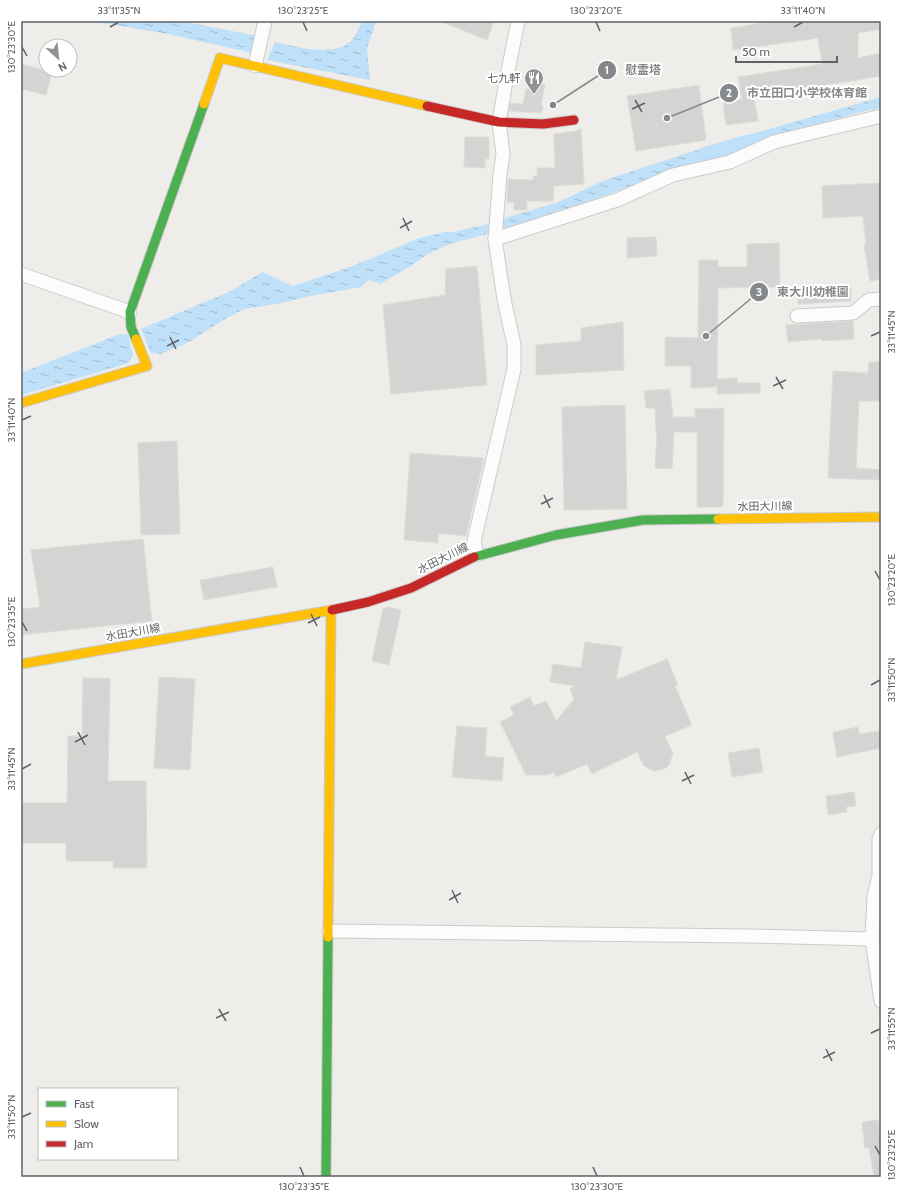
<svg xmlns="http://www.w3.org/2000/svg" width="902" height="1198" viewBox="0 0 902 1198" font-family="Cabin,'Noto Sans JP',sans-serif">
<defs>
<pattern id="water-ripples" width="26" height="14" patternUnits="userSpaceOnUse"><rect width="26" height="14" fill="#bee0f8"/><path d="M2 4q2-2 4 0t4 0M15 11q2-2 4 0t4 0" fill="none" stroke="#9eb9cd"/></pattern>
</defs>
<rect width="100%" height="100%" fill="#eeede9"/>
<g fill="url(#water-ripples)">
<path d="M 91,21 L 174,21 L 191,23 L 257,36 L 253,53 L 168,34 Z"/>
<path d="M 363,21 L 376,21 L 367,49 L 370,80 L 267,60 L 275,42 C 295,47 335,58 352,40 C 356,35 359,27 363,21 Z"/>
<path d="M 881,97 L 881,107 C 830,120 780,133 731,153 L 727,141 Z"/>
<path d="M 721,142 L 723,155 L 507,229 L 502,226 L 502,219 L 556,203 L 605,180 Z"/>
<path d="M 492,223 L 491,233 L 449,244 L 426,255 L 411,266 L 380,284 L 369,280 L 361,287 L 311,296 L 276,304 L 244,309 L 225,319 L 189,342 L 161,354 L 151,353 L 141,329 L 231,291 L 262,272 L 293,286 L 353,266 L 419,238 L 445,232 L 454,232 Z"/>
<path d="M 120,334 L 128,335 L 133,355 L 129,363 L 21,395 L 21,373 Z"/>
</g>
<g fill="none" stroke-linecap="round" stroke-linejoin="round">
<path stroke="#bee0f8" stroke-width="14" d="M 705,154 L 746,142"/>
</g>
<g fill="#d5d4d2" stroke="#dedcd8">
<path d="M 440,21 L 494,21 L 487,40 Z"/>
<path d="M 776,21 L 881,21 L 881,29 L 858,33 L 858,58 L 881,53 L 881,76 L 754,97 L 758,121 L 726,125 L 723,103 L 742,99 L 738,77 L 822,64 L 818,38 L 733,50 L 731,28 Z"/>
<path d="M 21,64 L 52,72 L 46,95 L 21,89 Z"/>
<path d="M 530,82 L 545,84 L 541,106 L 543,106 L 542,113 L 509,111 L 510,103 L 523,104 L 526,89 L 529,89 Z"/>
<path d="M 699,85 L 706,140 L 636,151 L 627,96 Z"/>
<path d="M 581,129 L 584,184 L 554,186 L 553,201 L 527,201 L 527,210 L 514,210 L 514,202 L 507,202 L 508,179 L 533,180 L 533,176 L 537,176 L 537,168 L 555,168 L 554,134 L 575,131 Z"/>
<path d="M 465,137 L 489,137 L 489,159 L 485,159 L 485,168 L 464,167 Z"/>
<path d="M 881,183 L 881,279 L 870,281 L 864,245 L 866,245 L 863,216 L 823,218 L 822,186 Z"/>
<path d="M 656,237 L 657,256 L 627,258 L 627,238 Z"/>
<path d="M 779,243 L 780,287 L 718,288 L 717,379 L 737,378 L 737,383 L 760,383 L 760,393 L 717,394 L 717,382 L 716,387 L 691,388 L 691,366 L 665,366 L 665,337 L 698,338 L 699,260 L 718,260 L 718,267 L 747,267 L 747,244 Z"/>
<path d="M 477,266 L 487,385 L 391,394 L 383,305 L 445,295 L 446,269 Z"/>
<path d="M 820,288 L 851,288 L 851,301 L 798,304 L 798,289 Z"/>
<path d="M 853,321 L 854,339 L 822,341 L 822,339 L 788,342 L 786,325 Z"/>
<path d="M 623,322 L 624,370 L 536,375 L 536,345 L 581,341 L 581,328 Z"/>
<path d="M 869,362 L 881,362 L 881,401 L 859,401 L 856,468 L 881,470 L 881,480 L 828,478 L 833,371 L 868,373 Z"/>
<path d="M 670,389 L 673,417 L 695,417 L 695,409 L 724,408 L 723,507 L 697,507 L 697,432 L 674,432 L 672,469 L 655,468 L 657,433 L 656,433 L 655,408 L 646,408 L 644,391 Z"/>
<path d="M 625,405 L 627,509 L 564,510 L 562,407 Z"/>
<path d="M 177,441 L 180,534 L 141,535 L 138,443 Z"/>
<path d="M 410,453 L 484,458 L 466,536 L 438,533 L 438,543 L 404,540 Z"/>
<path d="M 143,539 L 152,621 L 21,635 L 21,609 L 40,607 L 31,550 Z"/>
<path d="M 273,567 L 277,587 L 204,600 L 200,580 Z"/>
<path d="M 388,607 L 401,610 L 389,665 L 372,661 L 383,609 Z"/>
<path d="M 585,642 L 622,647 L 616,680 L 667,659 L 678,685 L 675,686 L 692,725 L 665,736 L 673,754 L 669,765 L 664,769 L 654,771 L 644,766 L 637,752 L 592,774 L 587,764 L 556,777 L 554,772 L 547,775 L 526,775 L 500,722 L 514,715 L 510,707 L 530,697 L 534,706 L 546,701 L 556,721 L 574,699 L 570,689 L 576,686 L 550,682 L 553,664 L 581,668 Z"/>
<path d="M 159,677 L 195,679 L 190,770 L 154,768 Z"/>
<path d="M 83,678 L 110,678 L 108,781 L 146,781 L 147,868 L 113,868 L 113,861 L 66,861 L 66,843 L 22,843 L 22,803 L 67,803 L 68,736 L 82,736 Z"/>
<path d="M 457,726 L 487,728 L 485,756 L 504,758 L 502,781 L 452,777 Z"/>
<path d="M 858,727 L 859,734 L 881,731 L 881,748 L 837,757 L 833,732 Z"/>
<path d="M 759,748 L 763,772 L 732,777 L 728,753 Z"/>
<path d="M 854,792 L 856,806 L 846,807 L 847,812 L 828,815 L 826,796 Z"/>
<path d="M 878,1120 L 881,1144 L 881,1177 L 874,1177 L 869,1148 L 865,1148 L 862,1122 Z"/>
</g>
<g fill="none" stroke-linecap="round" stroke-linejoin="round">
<defs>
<g id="street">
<path d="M 255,66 L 265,21"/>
<path d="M 495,239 L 617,200 L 673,175 L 730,162 L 774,142 L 881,116"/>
<path d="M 21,274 L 130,312"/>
<path d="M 797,316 L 853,313 L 869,300 L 881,299"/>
<path d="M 477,555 L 474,541 L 514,369 L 514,345 L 504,299 L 495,239 L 500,175 L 503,154 L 499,122 L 506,81 L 518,21"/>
<path d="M 881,834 L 879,839 L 879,875 L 874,897 L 872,939 L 881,1001"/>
<path d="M 329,931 L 749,936 L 872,939"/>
</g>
<g id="fast">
<path d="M 136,339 L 131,327 L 130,312 L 204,104"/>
<path d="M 474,557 L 556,535 L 643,520 L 718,519"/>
<path d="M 326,1177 L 328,937"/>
</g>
<g id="slow">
<path d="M 204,104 L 220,58 L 427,106"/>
<path d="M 21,403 L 147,366 L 136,339"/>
<path d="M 718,519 L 881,517"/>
<path d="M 21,664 L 332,610"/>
<path d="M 328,937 L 331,610"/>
</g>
<g id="jam">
<path d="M 427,106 L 499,122 L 543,124 L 574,120"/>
<path d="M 332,610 L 368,602 L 411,588 L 474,557"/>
</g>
</defs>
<use href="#street" stroke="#cacbcb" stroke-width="15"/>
<use href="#fast" stroke="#c9c9ca" stroke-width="11"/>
<use href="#slow" stroke="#c9c9ca" stroke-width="11"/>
<use href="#jam" stroke="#c9c9ca" stroke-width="11"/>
<use href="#street" stroke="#fcfcfc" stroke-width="13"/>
<use href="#fast" stroke="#4caf50" stroke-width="9"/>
<use href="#slow" stroke="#ffc107" stroke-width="9"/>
<use href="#jam" stroke="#c62828" stroke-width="9"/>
</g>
<path fill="none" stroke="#5e6267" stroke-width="1.5" d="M 303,22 L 307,31M 596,22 L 600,31M 110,27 L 119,22M 794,27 L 803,22M 22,47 L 27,56M 635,100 L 642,112M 632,109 L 645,103M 403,218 L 409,231M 400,228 L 412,221M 871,336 L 880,332M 170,337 L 176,349M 167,346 L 179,340M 776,377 L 783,389M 773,386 L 786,380M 22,420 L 31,416M 544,495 L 550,508M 541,504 L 553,498M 875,571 L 880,580M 311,614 L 317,626M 22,622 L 27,631M 308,623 L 320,617M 871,685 L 880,680M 78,732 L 85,745M 75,742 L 88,735M 22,769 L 31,764M 685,772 L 691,784M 682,781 L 694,775M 452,890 L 458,903M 449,900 L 461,893M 219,1009 L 226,1021M 216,1018 L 229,1012M 871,1033 L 880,1029M 826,1049 L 832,1061M 823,1058 L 835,1052M 22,1117 L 31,1113M 875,1146 L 880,1155M 300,1167 L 304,1176M 593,1167 L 597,1176"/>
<defs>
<symbol id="restaurant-pin" viewBox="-11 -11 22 30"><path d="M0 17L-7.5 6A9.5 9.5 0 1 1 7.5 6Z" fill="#909394" stroke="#fff"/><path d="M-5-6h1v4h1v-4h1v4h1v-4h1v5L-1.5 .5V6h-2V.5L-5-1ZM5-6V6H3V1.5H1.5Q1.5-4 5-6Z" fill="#fff"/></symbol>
</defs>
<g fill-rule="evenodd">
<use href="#restaurant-pin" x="523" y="67" width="22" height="30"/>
</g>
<g text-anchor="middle" stroke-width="4" stroke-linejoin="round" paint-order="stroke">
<g font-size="11" fill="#5e6267" stroke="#fff" text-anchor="end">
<text x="520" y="82">七九軒</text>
</g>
<g font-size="11" fill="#5e6267" stroke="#fff">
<text transform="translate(765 506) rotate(-1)" y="4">水田大川線</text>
<text transform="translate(443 558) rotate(-26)" y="4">水田大川線</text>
<text transform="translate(133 632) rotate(-10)" y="4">水田大川線</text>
</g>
</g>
<path fill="none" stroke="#86898b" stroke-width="1.5" d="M553 105L607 70M667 118L729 93M706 336L759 292"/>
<g fill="#86898b" stroke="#fff" stroke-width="1.5">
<circle cx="553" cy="105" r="4"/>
<circle cx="667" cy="118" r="4"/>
<circle cx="706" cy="336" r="4"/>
<circle cx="607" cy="70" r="10"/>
<circle cx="729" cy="93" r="10"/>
<circle cx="759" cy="292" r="10"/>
</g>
<g font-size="12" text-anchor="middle" font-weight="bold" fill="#fff">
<text x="607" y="74">1</text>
<text x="729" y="97">2</text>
<text x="759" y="296">3</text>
</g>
<g font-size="12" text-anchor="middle" font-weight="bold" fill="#86898b" stroke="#fff" stroke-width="4" stroke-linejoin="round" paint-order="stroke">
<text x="643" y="74">慰霊塔</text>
<text x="807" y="97">市立田口小学校体育館</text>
<text x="813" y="296">東大川幼稚園</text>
</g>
<rect width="902" height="1198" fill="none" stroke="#ffffff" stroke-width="44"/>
<rect x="38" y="1088" width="140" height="72" fill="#ffffff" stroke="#bfc0c2"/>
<rect x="46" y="1101" width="20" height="6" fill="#4caf50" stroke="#bfc0c2"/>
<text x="74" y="1108" font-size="12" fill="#5e6267">Fast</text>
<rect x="46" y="1121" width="20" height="6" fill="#ffc107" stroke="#bfc0c2"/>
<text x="74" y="1128" font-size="12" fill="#5e6267">Slow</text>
<rect x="46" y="1141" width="20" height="6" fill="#c62828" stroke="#bfc0c2"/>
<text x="74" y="1148" font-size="12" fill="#5e6267">Jam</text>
<g transform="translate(58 58) rotate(153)"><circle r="19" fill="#ffffff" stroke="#bfc0c2"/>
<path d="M0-3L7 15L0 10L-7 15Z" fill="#909394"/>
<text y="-6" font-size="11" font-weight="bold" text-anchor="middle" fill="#5e6267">N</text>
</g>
<path d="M736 56v6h101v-6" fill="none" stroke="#5e6267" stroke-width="2"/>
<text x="742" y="56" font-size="12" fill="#5e6267" stroke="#ffffff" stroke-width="3" paint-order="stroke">50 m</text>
<rect x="22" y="22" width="858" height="1154" fill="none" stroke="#5e6267" stroke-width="1.5"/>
<g font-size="10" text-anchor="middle" fill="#5e6267">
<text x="119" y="14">33°11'35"N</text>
<text x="303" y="14">130°23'25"E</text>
<text x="596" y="14">130°23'20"E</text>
<text x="803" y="14">33°11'40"N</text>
<text transform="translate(11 47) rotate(-90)" y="4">130°23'30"E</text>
<text transform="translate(891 332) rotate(-90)" y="4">33°11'45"N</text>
<text transform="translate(11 420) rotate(-90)" y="4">33°11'40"N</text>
<text transform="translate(891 580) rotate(-90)" y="4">130°23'20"E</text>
<text transform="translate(11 622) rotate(-90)" y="4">130°23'35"E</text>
<text transform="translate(891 680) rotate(-90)" y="4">33°11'50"N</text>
<text transform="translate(11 769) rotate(-90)" y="4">33°11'45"N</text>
<text transform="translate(891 1029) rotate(-90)" y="4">33°11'55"N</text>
<text transform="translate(11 1117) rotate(-90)" y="4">33°11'50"N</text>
<text transform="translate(891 1155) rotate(-90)" y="4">130°23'25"E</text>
<text x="304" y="1190">130°23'35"E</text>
<text x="597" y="1190">130°23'30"E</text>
</g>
</svg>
